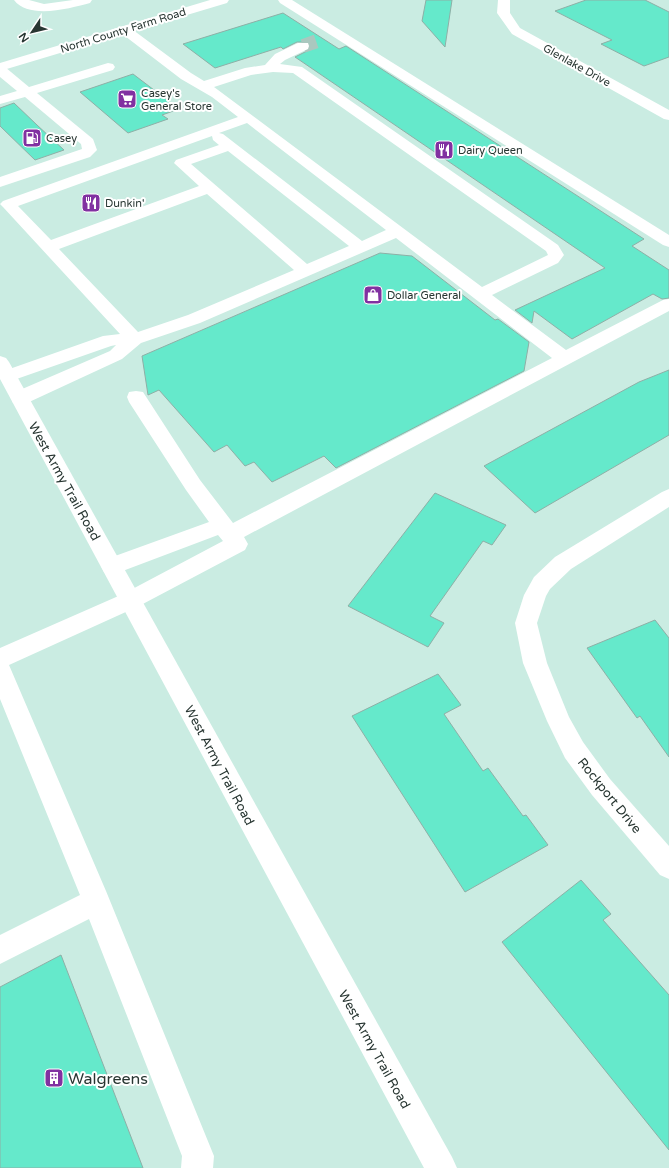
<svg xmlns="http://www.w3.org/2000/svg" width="669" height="1168" viewBox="0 0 669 1168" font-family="'Varela Round',sans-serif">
<rect width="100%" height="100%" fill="#caece2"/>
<g fill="#65e9cb" stroke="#8eafa6">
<path d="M 426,0 L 452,0 L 445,47 L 422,21 Z"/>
<path d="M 586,0 L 645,0 L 669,12 L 669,57 L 644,66 L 601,44 L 612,40 L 555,11 Z"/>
<path d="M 283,13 L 339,49 L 346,46 L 644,239 L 632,246 L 669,270 L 669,298 L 662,299 L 653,294 L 572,339 L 534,311 L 532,323 L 515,310 L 605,268 L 295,57 L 309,50 L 310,46 L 309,42 L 297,42 L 283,49 L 281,47 L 215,68 L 183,44 Z"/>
<path d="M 133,74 L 179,109 L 162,115 L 168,119 L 128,133 L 80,92 Z"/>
<path d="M 14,103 L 37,125 L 64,150 L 35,160 L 0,126 L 0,108 Z"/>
<path d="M 380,253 L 412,256 L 495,320 L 498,319 L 529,342 L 524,371 L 336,468 L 324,456 L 272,482 L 254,462 L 245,466 L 227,445 L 214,452 L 159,390 L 148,395 L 142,356 Z"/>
<path d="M 669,370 L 669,435 L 535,513 L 484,466 L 639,382 Z"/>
<path d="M 435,493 L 506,525 L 492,545 L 483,541 L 430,616 L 444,623 L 428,647 L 348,606 Z"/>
<path d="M 655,620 L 669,638 L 669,757 L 640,716 L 637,718 L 587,648 Z"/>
<path d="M 438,674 L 461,705 L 444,714 L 483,771 L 488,768 L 523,816 L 526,815 L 548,845 L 465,892 L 352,716 Z"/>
<path d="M 581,880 L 611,914 L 603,920 L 669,995 L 669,1150 L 502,942 Z"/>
<path d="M 61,955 L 143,1168 L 0,1168 L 0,987 Z"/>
</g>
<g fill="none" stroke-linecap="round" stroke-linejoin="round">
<path stroke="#aac8bf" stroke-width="14" stroke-dasharray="14 7" stroke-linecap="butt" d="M 303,46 L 317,41"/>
<g fill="#fff" fill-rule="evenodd">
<path d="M 14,0 L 29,0 L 44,4 L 73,0 L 92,0 L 90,3 C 71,8 29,20 14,0 Z"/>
<path d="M 278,0 L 292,0 L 669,235 L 669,247 L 663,245 L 280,3 Z"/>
<path d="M 498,0 L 510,0 L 510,13 L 520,28 L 669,110 L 669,120 L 664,119 L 512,34 L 497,13 Z"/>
<path d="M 125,26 L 129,27 L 191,73 L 204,81 L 245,68 L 265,65 L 275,54 L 298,43 L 308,43 L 309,46 L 308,49 L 285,60 L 280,64 L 302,67 L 558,245 L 564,255 L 558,263 L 492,295 L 566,350 L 663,300 L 669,299 L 669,311 L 244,537 L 248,544 L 245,550 L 139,606 L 9,665 L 106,891 L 214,1156 L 213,1168 L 181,1168 L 182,1156 L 89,919 L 0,964 L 0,935 L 80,895 L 0,699 L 0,648 L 123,594 L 223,541 L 218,535 L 112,575 L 104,572 L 101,566 L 104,560 L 209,522 L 186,490 L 129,402 L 127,397 L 129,392 L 136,391 L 143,392 L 200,480 L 233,523 L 552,358 L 396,238 L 200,323 L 141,343 L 122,359 L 27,403 L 20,404 L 13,403 L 11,398 L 13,393 L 110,351 L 116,345 L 111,346 L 8,382 L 1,380 L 0,374 L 1,372 L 103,336 L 120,334 L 3,207 L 0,204 L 3,201 L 238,117 L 212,97 L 181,79 L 121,33 L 119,30 L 121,27 ZM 273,72 L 293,73 L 546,251 L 548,255 L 482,287 L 214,87 L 251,75 ZM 247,123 L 386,230 L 362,241 L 223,134 L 219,133 ZM 212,136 L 213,140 L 219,145 L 176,160 L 174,163 L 199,186 L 51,240 L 18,206 ZM 228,151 L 349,246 L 307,264 L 191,164 ZM 207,194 L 294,270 L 188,315 L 138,332 L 59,249 Z"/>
<path d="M 108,63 L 113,64 L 115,67 L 113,70 L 37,93 L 93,139 L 97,150 L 90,157 L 0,187 L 0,177 L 82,149 L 81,144 L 25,97 L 0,104 L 0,96 L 17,91 L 0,77 L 0,66 L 5,67 L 29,87 Z"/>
<path d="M 669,489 L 669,507 L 571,569 L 550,589 L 546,596 L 537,623 L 547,663 L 569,717 L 583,742 L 610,779 L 669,846 L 669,879 L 660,875 L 592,795 L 565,758 L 547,721 L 523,663 L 515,623 L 524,595 L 534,577 L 555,557 L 662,492 Z"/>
</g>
<g fill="#fff" fill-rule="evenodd">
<path d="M 210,0 L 229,0 L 227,3 L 0,71 L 0,63 Z"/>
<path d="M 0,356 L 6,358 L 9,362 L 452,1157 L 457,1168 L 424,1168 L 0,379 Z"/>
</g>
</g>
<defs>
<symbol id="supermarket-square" viewBox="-11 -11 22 22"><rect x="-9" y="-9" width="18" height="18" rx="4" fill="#8131a1" stroke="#fff"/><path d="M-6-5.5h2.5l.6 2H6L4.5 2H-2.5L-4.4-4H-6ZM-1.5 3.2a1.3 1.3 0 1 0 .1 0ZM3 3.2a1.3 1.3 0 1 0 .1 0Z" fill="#fff"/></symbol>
<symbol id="fuel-square" viewBox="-11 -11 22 22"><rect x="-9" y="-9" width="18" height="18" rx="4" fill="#8131a1" stroke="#fff"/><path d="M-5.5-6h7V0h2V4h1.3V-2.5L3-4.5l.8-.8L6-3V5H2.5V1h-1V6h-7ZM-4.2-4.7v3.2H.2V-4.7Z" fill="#fff"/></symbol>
<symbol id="restaurant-square" viewBox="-11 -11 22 22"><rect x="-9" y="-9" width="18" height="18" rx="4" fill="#8131a1" stroke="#fff"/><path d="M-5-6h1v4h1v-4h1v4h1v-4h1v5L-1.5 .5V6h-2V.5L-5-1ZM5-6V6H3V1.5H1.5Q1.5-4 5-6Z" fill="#fff"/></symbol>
<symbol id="shop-square" viewBox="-11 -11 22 22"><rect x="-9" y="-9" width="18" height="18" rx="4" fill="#8131a1" stroke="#fff"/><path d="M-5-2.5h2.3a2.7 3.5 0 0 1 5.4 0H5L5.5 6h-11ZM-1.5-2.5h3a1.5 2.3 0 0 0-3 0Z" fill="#fff"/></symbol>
<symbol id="building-square" viewBox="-11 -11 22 22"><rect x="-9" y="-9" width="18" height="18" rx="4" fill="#8131a1" stroke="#fff"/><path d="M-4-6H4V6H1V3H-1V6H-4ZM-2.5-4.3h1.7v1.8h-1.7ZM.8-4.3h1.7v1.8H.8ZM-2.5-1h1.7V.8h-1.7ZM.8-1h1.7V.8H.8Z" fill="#fff"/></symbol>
</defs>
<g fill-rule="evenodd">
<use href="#supermarket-square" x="116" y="88" width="22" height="22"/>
<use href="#fuel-square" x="21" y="127" width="22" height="22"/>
<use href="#restaurant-square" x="433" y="139" width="22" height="22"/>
<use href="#restaurant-square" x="80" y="192" width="22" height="22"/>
<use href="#shop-square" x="362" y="284" width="22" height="22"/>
<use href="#building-square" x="43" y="1067" width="22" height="22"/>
</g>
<g text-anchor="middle" stroke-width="4" stroke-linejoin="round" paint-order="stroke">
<g font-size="11" fill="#283632" stroke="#fff">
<text transform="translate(123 30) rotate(-17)" y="4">North County Farm Road</text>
<text transform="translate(577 65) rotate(29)" y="4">Glenlake Drive</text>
</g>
<g font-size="11" fill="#283632" stroke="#fff" text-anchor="start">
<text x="141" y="97">Casey's<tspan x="141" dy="13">General Store</tspan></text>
<text x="46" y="142">Casey</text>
<text x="458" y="154">Dairy Queen</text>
<text x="105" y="207">Dunkin'</text>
<text x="387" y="299">Dollar General</text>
</g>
<g font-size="13" fill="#283632" stroke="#fff">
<text transform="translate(65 481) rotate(61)" y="5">West Army Trail Road</text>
<text transform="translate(220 765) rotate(62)" y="5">West Army Trail Road</text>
<text transform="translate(610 795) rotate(51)" y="5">Rockport Drive</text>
<text transform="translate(375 1049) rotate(61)" y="5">West Army Trail Road</text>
</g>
<g font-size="16" fill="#283632" stroke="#fff" text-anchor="start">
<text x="68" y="1084">Walgreens</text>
</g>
</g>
<g transform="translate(32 32) rotate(235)" stroke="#ffffff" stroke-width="3" paint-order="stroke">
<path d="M0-3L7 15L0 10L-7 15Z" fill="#283632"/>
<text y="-6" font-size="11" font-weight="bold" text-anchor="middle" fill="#283632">N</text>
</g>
</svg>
